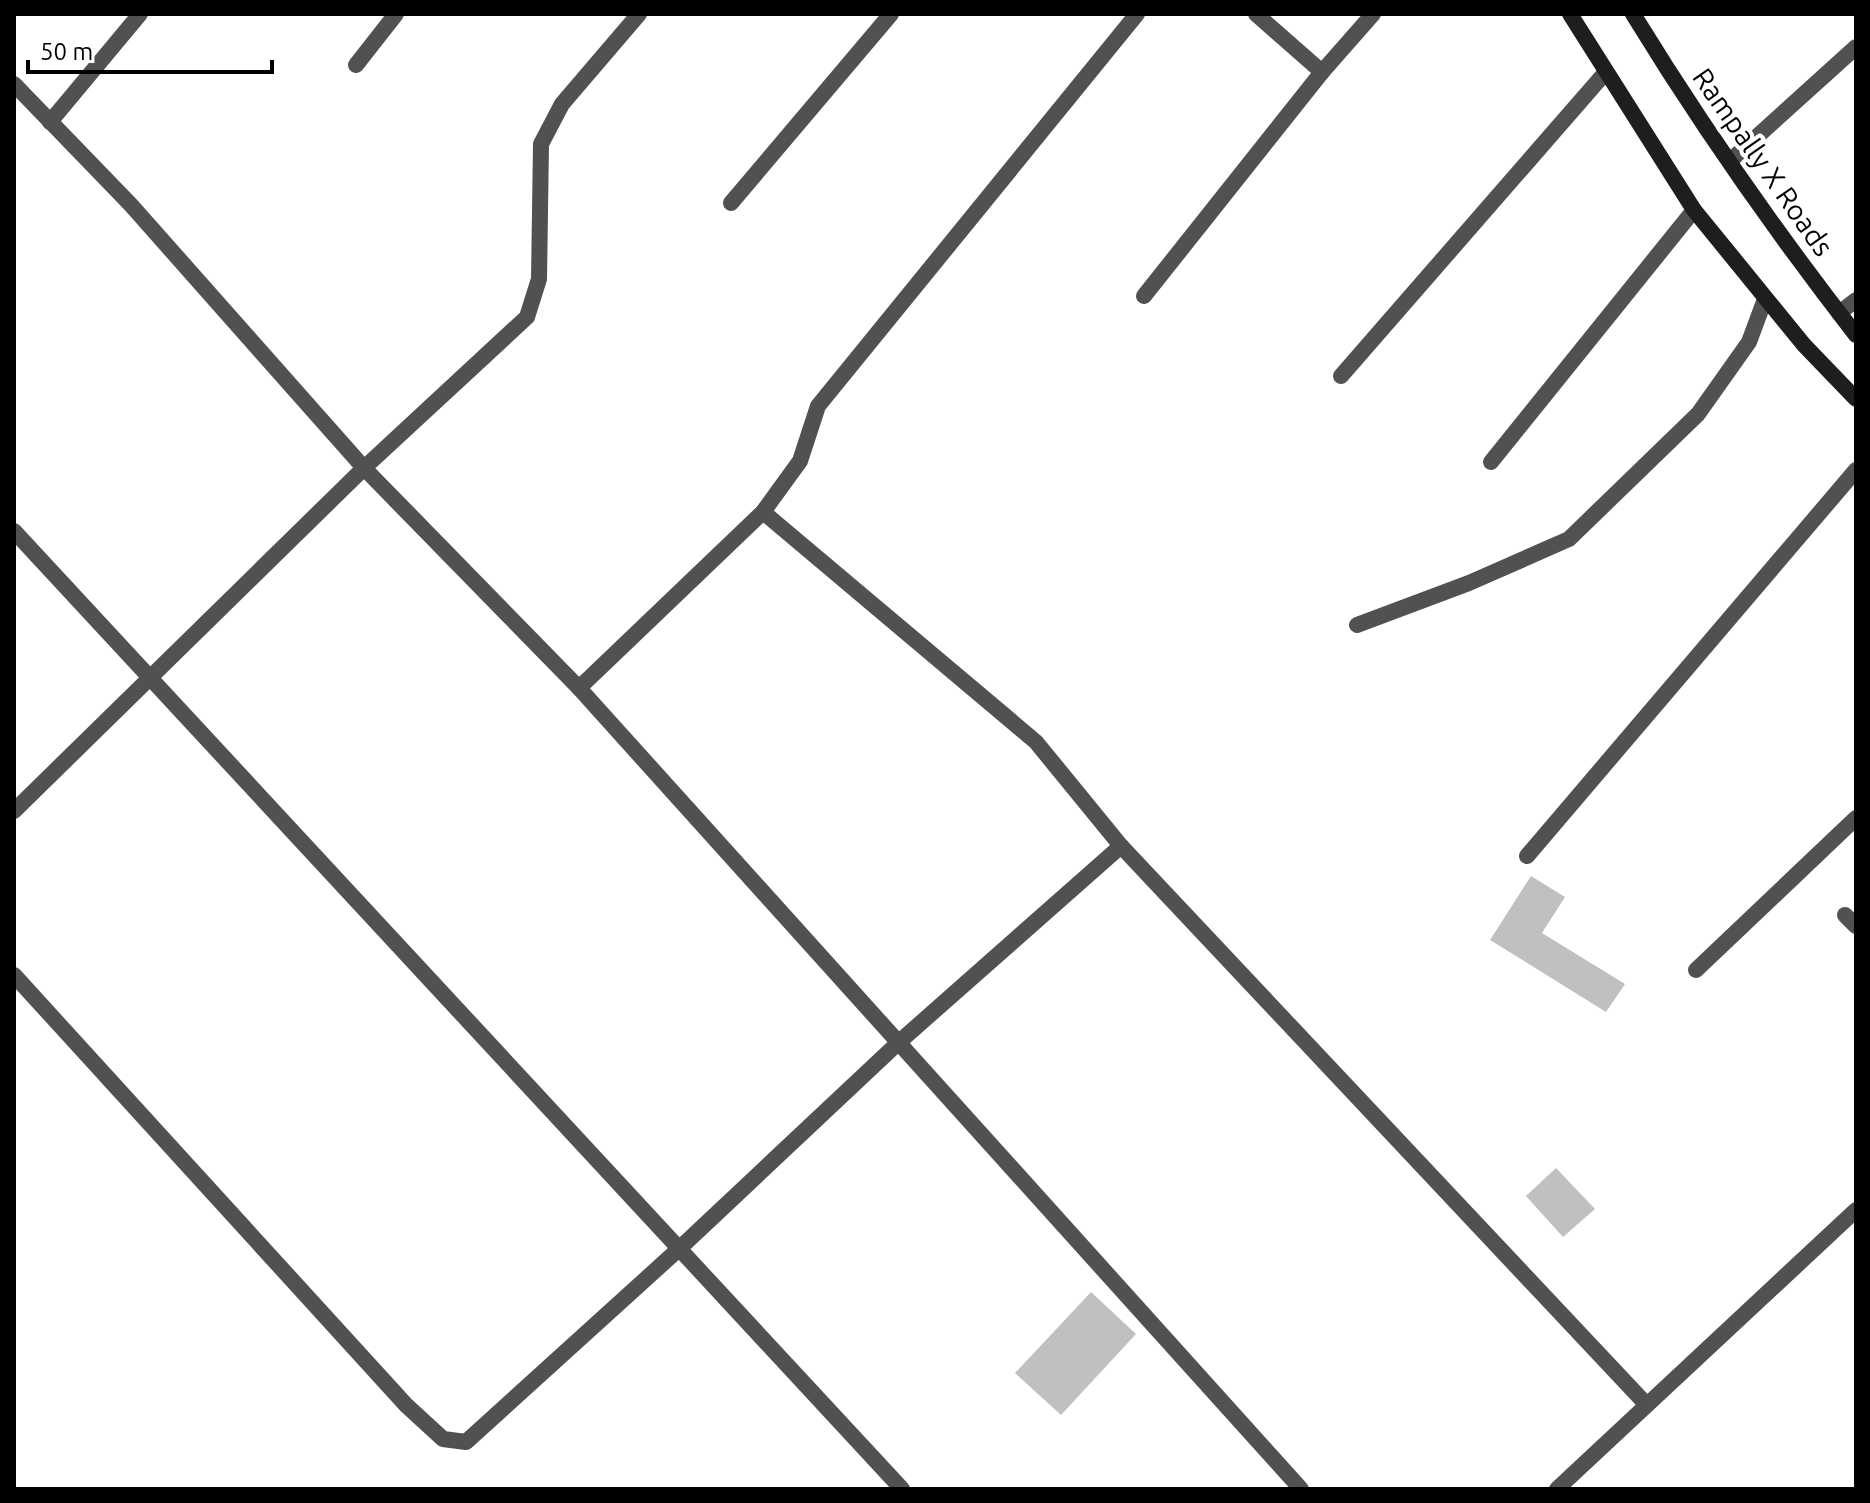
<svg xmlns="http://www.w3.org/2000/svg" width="1870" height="1503" viewBox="0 0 1870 1503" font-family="Ubuntu,sans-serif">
<rect width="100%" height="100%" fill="#fff"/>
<g fill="#c0c0c0">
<path d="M 1531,876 L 1565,897 L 1542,933 L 1625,984 L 1606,1012 L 1490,940 Z"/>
<path d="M 1556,1168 L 1595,1209 L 1563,1237 L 1526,1196 Z"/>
<path d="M 1091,1292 L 1136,1334 L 1061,1415 L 1015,1373 Z"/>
</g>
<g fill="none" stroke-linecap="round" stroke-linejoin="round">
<g stroke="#515151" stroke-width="16">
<path d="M 1839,313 L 1856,300"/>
<path d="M 1341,376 L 1605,73"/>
<path d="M 1491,462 L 1694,210"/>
<path d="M 1357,625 L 1469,583 L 1569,539 L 1698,414 L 1749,342 L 1765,299"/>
<path d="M 1527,856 L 1856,470"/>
<path d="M 1696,970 L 1856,818"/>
</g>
<g stroke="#515151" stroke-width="16">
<path d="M 1256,14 L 1322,72 L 1373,14"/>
<path d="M 356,65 L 396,14"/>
<path d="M 14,84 L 131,205 L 364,468 L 579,688 L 1301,1489"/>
<path d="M 50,122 L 140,14"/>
<path d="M 1730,161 L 1856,47"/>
<path d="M 731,203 L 891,14"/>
<path d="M 1144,296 L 1322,72"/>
<path d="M 763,512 L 1036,742 L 1121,846 L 1645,1403"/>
<path d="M 14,531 L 902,1489"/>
<path d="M 579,688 L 763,512 L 800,461 L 818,406 L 1137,14"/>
<path d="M 14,811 L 364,468 L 527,317 L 539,279 L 541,144 L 562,104 L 639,14"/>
<path d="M 1845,915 L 1856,926"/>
<path d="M 14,975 L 406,1405 L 443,1439 L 466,1442 L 681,1247 L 898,1043 L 1121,846"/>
<path d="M 1557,1489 L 1856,1210"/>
</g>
<g stroke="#1e1e1e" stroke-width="16">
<path d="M 1570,14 L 1694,210 L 1804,345 L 1856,399"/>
<path d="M 1633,14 C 1701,125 1776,232 1856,335"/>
</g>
</g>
<g text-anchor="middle" stroke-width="8" stroke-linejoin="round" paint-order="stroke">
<g font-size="28" fill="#000" stroke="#fff">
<text transform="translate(1763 162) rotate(55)" y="10">Rampally X Roads</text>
</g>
</g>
<rect width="1870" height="1503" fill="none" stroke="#000000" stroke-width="32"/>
<path d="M28 60v12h244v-12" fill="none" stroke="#000000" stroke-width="4"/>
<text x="40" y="60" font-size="24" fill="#000000" stroke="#ffffff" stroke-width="6" paint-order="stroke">50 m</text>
</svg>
